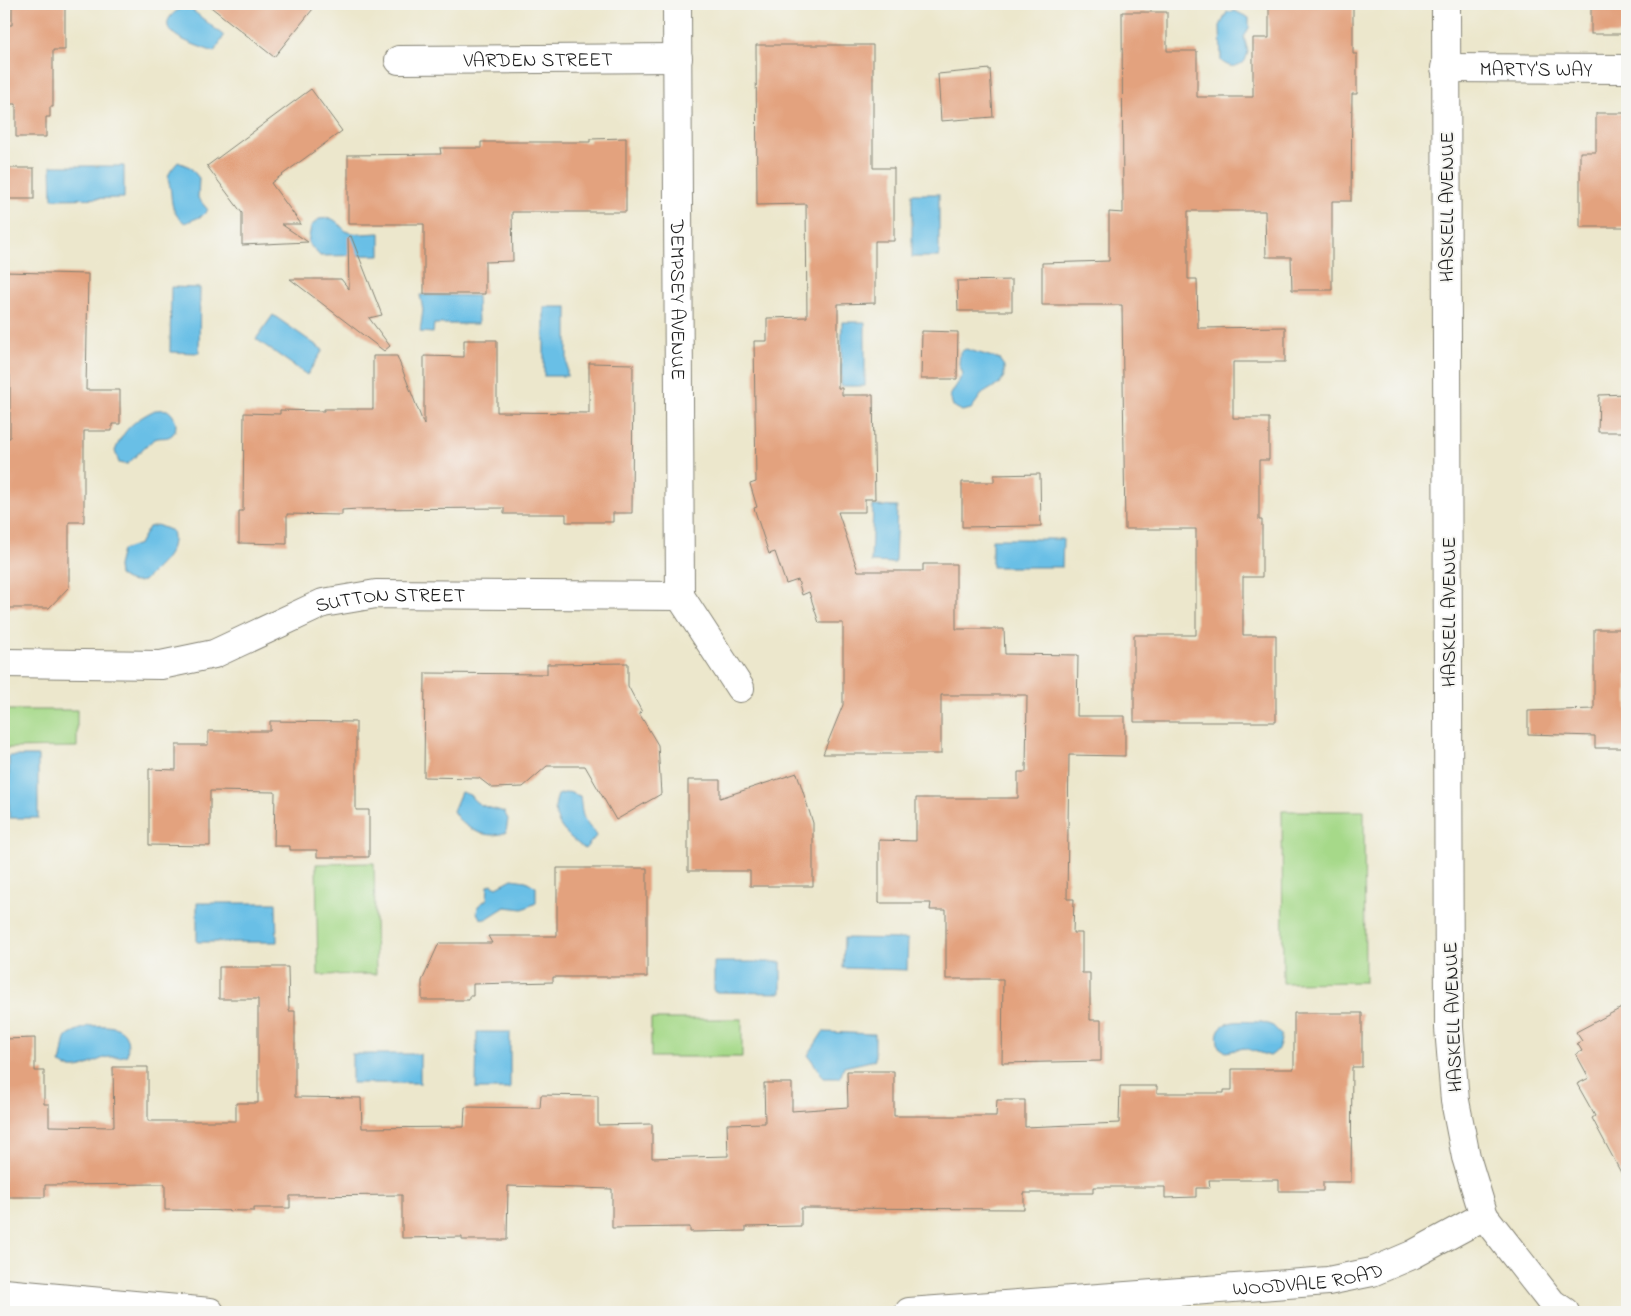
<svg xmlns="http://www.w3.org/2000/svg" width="1631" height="1316" viewBox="0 0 1631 1316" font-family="'Indie Flower',sans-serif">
<rect width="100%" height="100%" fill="#f6f6f2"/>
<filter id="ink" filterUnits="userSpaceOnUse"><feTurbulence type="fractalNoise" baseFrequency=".02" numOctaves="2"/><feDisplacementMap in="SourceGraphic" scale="10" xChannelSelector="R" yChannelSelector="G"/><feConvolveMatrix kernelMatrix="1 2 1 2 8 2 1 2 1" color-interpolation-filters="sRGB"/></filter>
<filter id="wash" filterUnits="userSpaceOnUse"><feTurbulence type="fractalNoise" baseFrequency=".0096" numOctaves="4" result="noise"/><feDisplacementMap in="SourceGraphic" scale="20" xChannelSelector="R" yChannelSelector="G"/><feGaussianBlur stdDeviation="1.12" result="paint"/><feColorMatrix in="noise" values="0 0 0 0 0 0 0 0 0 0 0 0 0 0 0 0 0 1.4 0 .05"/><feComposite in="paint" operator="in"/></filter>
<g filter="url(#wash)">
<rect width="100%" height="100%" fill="#ece7cc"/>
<g fill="#a6d989" stroke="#617a52">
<path d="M 4,710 L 77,710 L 77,747 L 4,748 Z"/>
<path d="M 1282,811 L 1364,811 L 1365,982 L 1283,983 Z"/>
<path d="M 374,863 L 376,974 L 318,975 L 316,864 Z"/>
<rect x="651" y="1019" width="91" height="38"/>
</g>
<g fill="#69bfe6" stroke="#426e81">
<path d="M 181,8 L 191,9 L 224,36 L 214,52 C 196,45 143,31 181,8 Z"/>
<path d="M 1235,11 L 1249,18 L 1249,28 L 1244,37 L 1248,52 L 1245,61 C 1235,68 1230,68 1221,61 L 1220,26 L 1227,12 Z"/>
<path d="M 178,162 L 190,167 L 199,178 L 198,198 L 208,210 L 202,216 L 185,223 C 174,215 172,208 171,195 C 170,177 162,180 178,162 Z"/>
<path d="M 51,166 L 124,166 L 124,198 L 52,199 Z"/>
<rect x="912" y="194" width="27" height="63"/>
<path d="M 330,218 C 338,221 340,226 346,231 C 354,236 371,233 380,233 L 380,255 L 320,256 L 308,243 L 311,226 L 319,219 Z"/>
<path d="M 171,287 L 200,288 L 199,353 L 170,352 Z"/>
<path d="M 420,295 L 477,296 L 478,324 L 434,324 L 433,333 L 420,332 L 423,310 Z"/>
<rect x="544" y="307" width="23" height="69"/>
<path d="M 273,315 L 323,350 L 307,375 L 256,339 Z"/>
<path d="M 842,322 L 865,322 L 865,386 L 841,386 Z"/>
<path d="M 966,349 L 999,359 L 1004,366 L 1004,376 L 1000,383 L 982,394 L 971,409 L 962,411 L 953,406 L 950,396 L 963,374 L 959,364 L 960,352 Z"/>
<path d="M 155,410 C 158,410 164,409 167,410 C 175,414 179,427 173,434 C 167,440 161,436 155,439 C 145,445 136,456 128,464 L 119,463 L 115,451 C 123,430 134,420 155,410 Z"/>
<path d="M 873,506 L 897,507 L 895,563 L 871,562 Z"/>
<path d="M 157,525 L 172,531 C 178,553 158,566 144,581 C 133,583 128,582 119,575 L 118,566 L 122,550 L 139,544 L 149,527 Z"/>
<path d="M 992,539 L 1063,539 L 1062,567 L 992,567 Z"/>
<rect x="9" y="756" width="29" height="62"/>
<path d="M 461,792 L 470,795 C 478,808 491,807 504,812 L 508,819 L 506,832 C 487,841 462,828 453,811 Z"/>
<path d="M 568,792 L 580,796 C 583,818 581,818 597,835 L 585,849 C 566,835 548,820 558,795 Z"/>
<path d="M 512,879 L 526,881 L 536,887 L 536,903 L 523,909 L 505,907 L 486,919 L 480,918 L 477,913 L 478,906 L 487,899 L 488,886 L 491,884 L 497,887 Z"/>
<path d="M 197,903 L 276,903 L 277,942 L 197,942 Z"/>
<path d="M 844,938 L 908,939 L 907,970 L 843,968 Z"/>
<path d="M 714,962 L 781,962 L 781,993 L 714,992 Z"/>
<path d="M 1262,1022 L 1273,1026 L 1281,1034 C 1281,1044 1280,1050 1270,1056 L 1244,1048 L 1226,1052 L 1219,1047 C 1210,1016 1241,1022 1262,1022 Z"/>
<path d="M 89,1026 C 113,1025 132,1025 127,1055 C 120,1058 111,1056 104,1058 C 90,1063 74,1075 60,1063 C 67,1035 58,1037 89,1026 Z"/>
<path d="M 477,1032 L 510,1032 L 510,1089 L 476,1089 Z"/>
<path d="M 823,1032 L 875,1034 L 875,1060 L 844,1067 L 840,1078 L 824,1078 L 808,1055 Z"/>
<rect x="352" y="1054" width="68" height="29"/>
</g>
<g id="blocks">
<g fill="#e3a27e">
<path d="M 12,4 L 65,4 L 65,50 L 53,50 L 53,107 L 50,107 L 50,117 L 46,117 L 46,137 L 16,137 L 16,104 L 4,104 L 4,25 L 12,25 Z"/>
<path d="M 207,4 L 317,4 L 274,57 Z"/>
<path d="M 1269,4 L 1353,4 L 1353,54 L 1357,54 L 1357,94 L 1352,94 L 1351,201 L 1332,201 L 1332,290 L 1292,290 L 1291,257 L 1266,257 L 1265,211 L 1188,211 L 1188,279 L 1197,279 L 1198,328 L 1285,327 L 1285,362 L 1233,362 L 1233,418 L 1269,418 L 1269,460 L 1259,460 L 1259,520 L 1262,520 L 1262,577 L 1243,577 L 1243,635 L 1276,635 L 1276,722 L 1134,722 L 1134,635 L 1196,635 L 1196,529 L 1125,529 L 1122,305 L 1042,305 L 1042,263 L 1109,261 L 1109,212 L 1123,213 L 1122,12 L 1167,12 L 1167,51 L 1197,51 L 1197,97 L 1253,97 L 1253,38 L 1269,38 Z"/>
<rect x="1591" y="4" width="36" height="30"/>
<path d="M 756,45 L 873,45 L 873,168 L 894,168 L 894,241 L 875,241 L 875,303 L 838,304 L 838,388 L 842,388 L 842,395 L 873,395 L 875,499 L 865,499 L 865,512 L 838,512 L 858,571 L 923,571 L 923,564 L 956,564 L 956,629 L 1004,629 L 1005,654 L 1078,655 L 1077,716 L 1125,716 L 1125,756 L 1069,755 L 1067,899 L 1074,899 L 1073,933 L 1082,933 L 1082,973 L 1090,973 L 1090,1020 L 1101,1020 L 1101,1061 L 1002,1063 L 1003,979 L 946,979 L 946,910 L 930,910 L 931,903 L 879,903 L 879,840 L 916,841 L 916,798 L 1018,798 L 1018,772 L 1026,772 L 1027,695 L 941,695 L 941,754 L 823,754 L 843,705 L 843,623 L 819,623 L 809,592 L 802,595 L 798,580 L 786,584 L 775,552 L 769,554 L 754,508 L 757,507 L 750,484 L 756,482 L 754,341 L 767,341 L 767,318 L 807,317 L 806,204 L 757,205 Z"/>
<path d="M 990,69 L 993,117 L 941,121 L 938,74 Z"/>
<path d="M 311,89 L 342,131 L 271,183 L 301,224 L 281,224 L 308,242 L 242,245 L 242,213 L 207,166 Z"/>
<path d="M 1596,113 L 1627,113 L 1627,227 L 1580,227 L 1580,152 L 1596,152 Z"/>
<path d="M 626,138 L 626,212 L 512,212 L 513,261 L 485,262 L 485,294 L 424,294 L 424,224 L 348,224 L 348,155 L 441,154 L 440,148 L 481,148 L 481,142 L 590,142 L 590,139 Z"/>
<rect x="4" y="168" width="30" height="31"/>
<path d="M 351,236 L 382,315 L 369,318 L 390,346 L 384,351 L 290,279 L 341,279 L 349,289 L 348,237 Z"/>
<path d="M 4,272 L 88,274 L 86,390 L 120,390 L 120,424 L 112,424 L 112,431 L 84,431 L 84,522 L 69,522 L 69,587 L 49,608 L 4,608 L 4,438 L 10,438 L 10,375 L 4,375 Z"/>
<path d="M 1012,280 L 1012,311 L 958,311 L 957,281 Z"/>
<path d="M 922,331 L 958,332 L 957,379 L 921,379 Z"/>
<path d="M 464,340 L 497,340 L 497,412 L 589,413 L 589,363 L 633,364 L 632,513 L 613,513 L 613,522 L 566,522 L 566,514 L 504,514 L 504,508 L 358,509 L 342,510 L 342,515 L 287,514 L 287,544 L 239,543 L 239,511 L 243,511 L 244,413 L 280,414 L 280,410 L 324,411 L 324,409 L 373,409 L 373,356 L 397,356 L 424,425 L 424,356 L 464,357 Z"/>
<path d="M 1627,394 L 1627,432 L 1598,432 L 1599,395 Z"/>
<path d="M 1040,474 L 1041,526 L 962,527 L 962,482 L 994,482 L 994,475 Z"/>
<path d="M 1594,629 L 1627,629 L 1627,748 L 1595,748 L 1595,736 L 1528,734 L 1528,711 L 1594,709 Z"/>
<path d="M 628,663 L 628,686 L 642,712 L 639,713 L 658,745 L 661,794 L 616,820 L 585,766 L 547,766 L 523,787 L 492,788 L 479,778 L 424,777 L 425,673 L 547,674 L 547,664 Z"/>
<path d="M 270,721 L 356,722 L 356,810 L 369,810 L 369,857 L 317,857 L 317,850 L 290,850 L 290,846 L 274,846 L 275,792 L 210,791 L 210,846 L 149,845 L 149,769 L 176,770 L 176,745 L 208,745 L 208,731 L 270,731 Z"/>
<path d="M 797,773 L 813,823 L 813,886 L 750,886 L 750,871 L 688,871 L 688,780 L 720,780 L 720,798 Z"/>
<path d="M 557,868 L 647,868 L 647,977 L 553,977 L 553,982 L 473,984 L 473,996 L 469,996 L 469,1000 L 422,1000 L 422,981 L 439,943 L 492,943 L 488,936 L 557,936 Z"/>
<path d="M 219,967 L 288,967 L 289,1011 L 295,1011 L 295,1097 L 361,1098 L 362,1128 L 464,1127 L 465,1107 L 540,1108 L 541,1095 L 598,1096 L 598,1125 L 652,1124 L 652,1158 L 728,1156 L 727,1124 L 765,1123 L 764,1083 L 792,1083 L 792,1111 L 848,1107 L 847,1071 L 894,1071 L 894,1116 L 996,1116 L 997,1100 L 1025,1100 L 1025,1127 L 1119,1123 L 1120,1086 L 1157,1086 L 1157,1093 L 1224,1093 L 1224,1090 L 1232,1090 L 1232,1069 L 1294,1069 L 1294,1013 L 1362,1013 L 1362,1067 L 1352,1067 L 1351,1182 L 1323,1182 L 1323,1191 L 1279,1191 L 1279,1180 L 1209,1180 L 1210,1188 L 1196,1188 L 1196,1197 L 1165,1198 L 1165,1187 L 1093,1187 L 1093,1193 L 1024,1193 L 1024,1209 L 801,1208 L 801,1226 L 746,1227 L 746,1231 L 690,1232 L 690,1227 L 612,1228 L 612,1189 L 508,1186 L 507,1240 L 462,1240 L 462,1237 L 402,1238 L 402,1195 L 290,1196 L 290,1208 L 254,1208 L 254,1211 L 165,1210 L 165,1184 L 45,1185 L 45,1197 L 4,1197 L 4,1039 L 35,1038 L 35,1071 L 44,1071 L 44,1104 L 49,1104 L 49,1126 L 114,1127 L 113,1067 L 148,1067 L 148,1121 L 236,1121 L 236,1103 L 258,1103 L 258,999 L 219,999 Z"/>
<path d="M 1627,1005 L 1627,1184 L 1592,1118 L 1595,1116 L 1577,1084 L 1589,1078 L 1576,1054 L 1582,1051 L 1577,1043 L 1582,1041 L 1576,1032 Z"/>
</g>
</g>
</g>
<g filter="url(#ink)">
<use href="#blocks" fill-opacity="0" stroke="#848274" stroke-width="1"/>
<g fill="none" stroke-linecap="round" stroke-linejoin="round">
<defs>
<g id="street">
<path id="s1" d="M 677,4 L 680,596"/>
<path id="s2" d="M 399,60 L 678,58"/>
<path id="s3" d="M 1445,68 L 1627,69"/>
<path id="s4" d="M 4,663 L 161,665 L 214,654 L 323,603 L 376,594 L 680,596 L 740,688"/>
<path d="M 4,1293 L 210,1312"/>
<path id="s5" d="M 909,1312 L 1328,1281 L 1372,1272 L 1412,1255 L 1484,1216 L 1466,1157 L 1455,1101 L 1449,1028 L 1446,4"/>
</g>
<path id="secondary" d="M 1484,1216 L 1552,1303 L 1565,1312"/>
</defs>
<use href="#street" stroke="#848274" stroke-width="30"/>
<use href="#secondary" stroke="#848274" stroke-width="30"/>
<use href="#street" stroke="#fff" stroke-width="28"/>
<use href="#secondary" stroke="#fff" stroke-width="28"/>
</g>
</g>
<g text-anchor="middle" stroke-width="4" stroke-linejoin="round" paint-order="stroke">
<g font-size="20" fill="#1c1c1c" stroke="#f6f6f2">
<text dy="7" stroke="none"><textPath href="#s2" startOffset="139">VARDEN STREET</textPath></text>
<text dy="7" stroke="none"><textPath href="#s3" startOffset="91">MARTY'S WAY</textPath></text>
<text transform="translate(1446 207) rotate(-90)" y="7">HASKELL AVENUE</text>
<text dy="7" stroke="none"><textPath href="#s1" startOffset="296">DEMPSEY AVENUE</textPath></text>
<text dy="7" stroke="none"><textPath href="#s4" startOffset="399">SUTTON STREET</textPath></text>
<text transform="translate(1448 612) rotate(-90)" y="7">HASKELL AVENUE</text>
<text transform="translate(1452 1017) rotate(-92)" y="7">HASKELL AVENUE</text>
<text dy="7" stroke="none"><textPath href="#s5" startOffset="400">WOODVALE ROAD</textPath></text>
</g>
</g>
<rect width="1631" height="1316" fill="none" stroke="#f6f6f2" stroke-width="20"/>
</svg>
